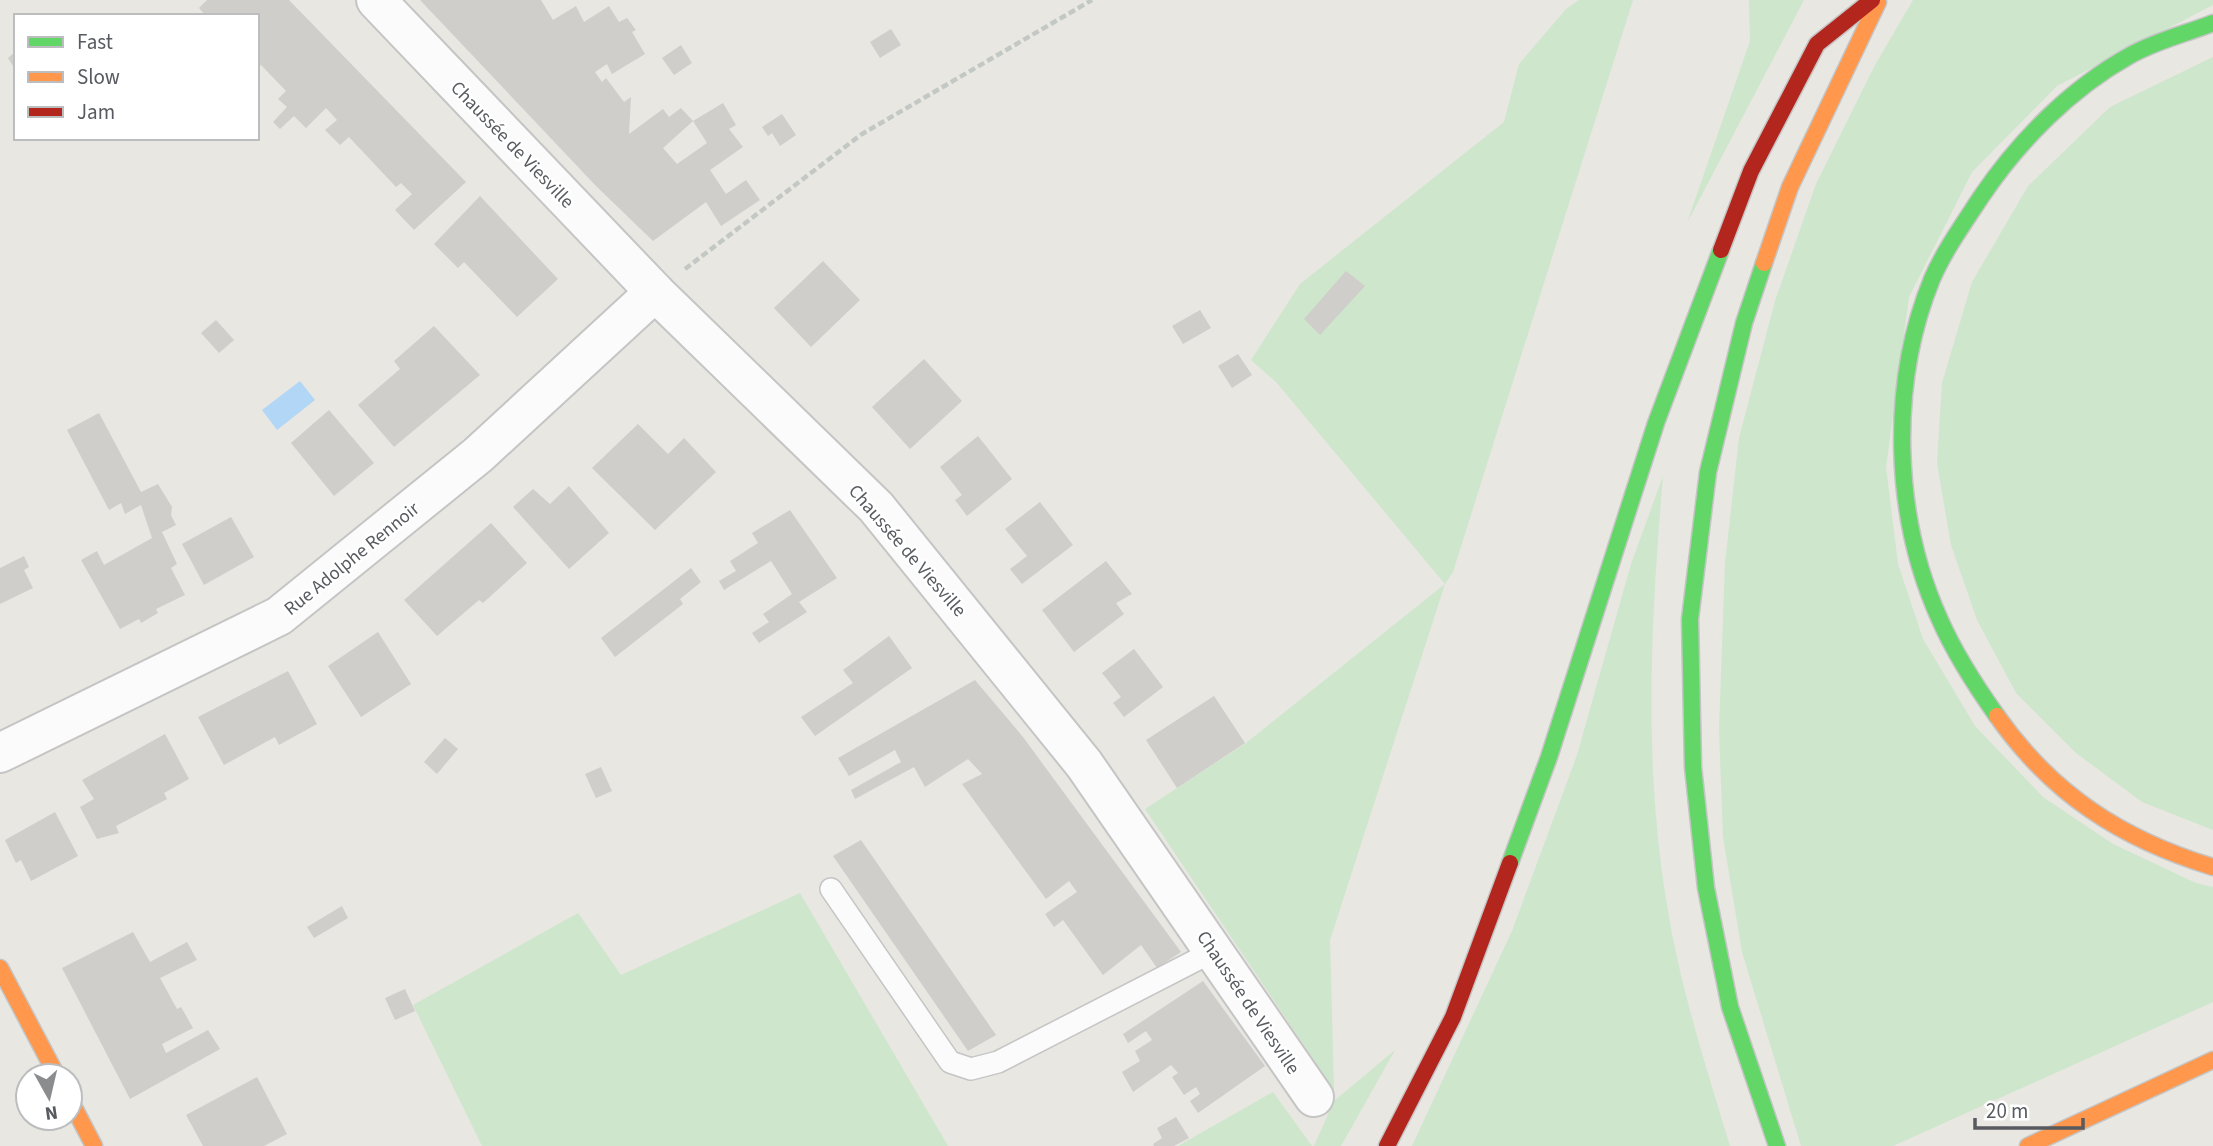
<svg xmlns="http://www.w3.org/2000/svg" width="2213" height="1146" viewBox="0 0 2213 1146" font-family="'Source Sans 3',sans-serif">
<rect width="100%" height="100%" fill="#e8e7e2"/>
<!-- green -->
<g fill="#cee6cc">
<polygon points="1579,0 1633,0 1453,572 1445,584 1330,940 1334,1090 1145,809 1246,743 1445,584 1276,382 1251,360 1300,284 1504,122 1519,64 1566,9"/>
<polygon points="1749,0 1804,0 1687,223 1750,41"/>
<polygon points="1913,0 2213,0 2213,5 2057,86 1972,172 1909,297 1886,467 1898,564 1923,639 1975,726 2043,797 2113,844 2196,883 2213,887 2213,1002 1893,1146 1801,1146 1742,952 1723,837 1719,729 1725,563 1739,438 1775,301 1816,184 1875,65"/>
<polygon points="2213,57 2213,830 2142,802 2076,753 2016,693 1977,620 1951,545 1937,463 1942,383 1972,282 2028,186 2110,107"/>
<path d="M1663,476C1651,619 1643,762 1667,905C1680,987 1706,1067 1730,1146H1412L1512,931L1577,755L1631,564Z"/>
<polygon points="800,893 948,1146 482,1146 413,1005 578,913 621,975"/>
<polygon points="1395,1050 1341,1146 1314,1146 1334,1101"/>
<polygon points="1273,1092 1312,1146 1178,1146"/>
</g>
<!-- water -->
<polygon fill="#b2d7f6" points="300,381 315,400 277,430 262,410"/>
<!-- building -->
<g fill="#cfcecb">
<polygon points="207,0 289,0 466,182 414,230 395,210 412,194 401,183 396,187 349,137 340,145 325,130 337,120 326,108 306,128 294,116 280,129 273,122 287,107 278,99 286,91 261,65 257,70 257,16 206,16 199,8"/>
<polygon points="420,0 541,0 553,20 576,6 584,22 609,6 619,22 627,18 636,30 632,32 645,54 612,74 607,64 595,72 602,82 606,78 624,102 631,97 629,134 663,109 669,117 681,108 693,121 663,148 677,164 707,143 693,121 723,103 736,125 729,129 743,147 710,170 726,194 746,180 760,200 721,226 706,202 653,241 596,186"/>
<polygon points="891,29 901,45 880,58 870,42"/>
<polygon points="681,45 692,63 674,75 662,58"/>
<polygon points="16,51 16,71 8,58"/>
<polygon points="782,114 796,135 780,146 772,133 768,136 762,127"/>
<polygon points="480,196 558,279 517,317 464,262 458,268 434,244"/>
<polygon points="823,261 860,300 811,347 774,308"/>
<polygon points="1346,271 1365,286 1320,335 1304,319"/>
<polygon points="1200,310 1211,328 1183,344 1172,326"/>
<polygon points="216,320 234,340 219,353 201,333"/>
<polygon points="434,326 480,375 394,447 358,405 400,369 394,361"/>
<polygon points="1238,354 1252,375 1232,388 1218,366"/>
<polygon points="924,359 962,401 910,449 872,407"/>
<polygon points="329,410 374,463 334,496 291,443"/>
<polygon points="99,413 141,492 158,484 172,507 171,515 176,525 162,532 177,564 171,568 185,595 156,609 158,613 141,623 139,619 120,629 81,560 97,551 104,565 152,538 141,505 125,514 121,503 109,510 67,430"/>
<polygon points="638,424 668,454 684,438 716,472 655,530 592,468"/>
<polygon points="978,436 1012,479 967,516 955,500 962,495 940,467"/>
<polygon points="569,486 609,533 569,569 513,507 533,489 550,504"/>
<polygon points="1040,502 1073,545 1022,584 1010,569 1027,556 1005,529"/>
<polygon points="790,510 837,578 799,602 807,612 759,643 752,633 769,622 763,614 792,594 771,561 724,590 719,581 736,571 730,561 758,543 752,533"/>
<polygon points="231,517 254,557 204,585 182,544"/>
<polygon points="491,523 527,563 483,603 479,600 437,636 404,600"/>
<polygon points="24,556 29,567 24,570 33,588 0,604 0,568"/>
<polygon points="1106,561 1132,594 1116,603 1124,614 1074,652 1042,610"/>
<polygon points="691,568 701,582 680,599 683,604 615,657 601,638"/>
<polygon points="378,632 411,684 361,717 328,666"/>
<polygon points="889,636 912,668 815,736 801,717 853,683 843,670"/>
<polygon points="1134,649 1163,687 1124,717 1113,703 1121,697 1102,673"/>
<polygon points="288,671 317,724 279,745 275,737 224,765 198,717"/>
<polygon points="975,680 1023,737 1181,952 1157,968 1141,945 1103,975 1063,920 1054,927 1045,914 1077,892 1069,881 1046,899 962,784 982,774 968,759 925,787 914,767 855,799 851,790 901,762 895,750 849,776 838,758"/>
<polygon points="1214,696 1245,743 1177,788 1146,740"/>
<polygon points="165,734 189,779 164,793 167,799 116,826 119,833 97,839 80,807 94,799 82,780"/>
<polygon points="445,738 458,749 437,774 424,762"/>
<polygon points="601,767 612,791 596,798 585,774"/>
<polygon points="55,812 78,856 31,881 21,860 16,863 5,840"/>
<polygon points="861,840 996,1035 968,1051 833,856"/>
<polygon points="342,906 348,918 314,938 307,927"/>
<polygon points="133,932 150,962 187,942 197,960 160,978 177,1009 181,1007 193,1028 162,1044 166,1053 208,1030 220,1049 130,1099 62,968"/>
<polygon points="1203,981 1265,1066 1198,1113 1190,1101 1200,1094 1196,1087 1184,1095 1172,1077 1178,1073 1171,1065 1133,1092 1122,1072 1140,1061 1135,1051 1152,1040 1146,1031 1128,1043 1123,1034"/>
<polygon points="405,989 415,1011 395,1020 385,998"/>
<polygon points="257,1077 287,1134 264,1146 203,1146 186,1115"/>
<polygon points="1176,1117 1189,1138 1174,1146 1154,1146 1153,1144 1162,1138 1157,1128"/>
</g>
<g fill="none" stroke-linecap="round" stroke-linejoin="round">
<!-- lane casing -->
<g stroke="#c4c5c4" stroke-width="24">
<polyline id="lane" points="831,889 950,1062 971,1069 998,1062 1214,951"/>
</g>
<!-- street casing -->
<g stroke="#c4c5c4" stroke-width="42">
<g id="street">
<polyline points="376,0 655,292 876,507 1084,764 1314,1097"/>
<polyline points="0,753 279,616 478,455 655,292"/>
</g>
</g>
<!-- fast casing -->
<g stroke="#c4c5c4" stroke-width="19">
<g id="fast">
<polyline points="1764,263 1744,323 1708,472 1690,619 1693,767 1706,888 1730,1007 1777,1146"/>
<path d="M1997,716C1975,685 1955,654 1940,620C1893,517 1889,384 1932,279C1944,251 1964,223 1981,197C2019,141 2070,89 2129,56C2155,41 2185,34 2213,23"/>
<polyline points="1510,863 1549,757 1656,423 1721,250"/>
</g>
</g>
<!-- slow casing -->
<g stroke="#c4c5c4" stroke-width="19">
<g id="slow">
<polyline points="1764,263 1790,187 1878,2"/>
<path d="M1997,716C2052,794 2121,839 2213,867"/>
<polyline points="0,968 57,1076"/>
<polyline points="70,1100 94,1146"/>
<polyline points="2028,1146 2213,1060"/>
</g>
</g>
<!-- jam casing -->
<g stroke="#c4c5c4" stroke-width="19">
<g id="jam">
<polyline points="1721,250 1751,171 1817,44 1872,0"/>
<polyline points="1387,1146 1453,1017 1510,863"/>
</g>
</g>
<!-- path -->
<polyline stroke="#c3c8c5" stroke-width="4.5" stroke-dasharray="7 3.5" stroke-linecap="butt" points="685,269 862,134 1092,0"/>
<!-- lane -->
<use href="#lane" stroke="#fcfbfb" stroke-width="21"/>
<!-- street -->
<use href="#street" stroke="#fcfbfb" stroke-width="38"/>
<!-- fast -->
<use href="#fast" stroke="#63d668" stroke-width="16"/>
<!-- slow -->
<use href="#slow" stroke="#ff974d" stroke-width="16"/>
<!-- jam -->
<use href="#jam" stroke="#b3261e" stroke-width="16"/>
</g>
<g text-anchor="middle" stroke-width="5" stroke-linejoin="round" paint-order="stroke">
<!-- street labels -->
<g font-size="19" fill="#575b60" stroke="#fff">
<text transform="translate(513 144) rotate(46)" y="7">Chaussée de Viesville</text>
<text transform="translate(908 550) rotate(49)" y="7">Chaussée de Viesville</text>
<text transform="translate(351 558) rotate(-39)" y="7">Rue Adolphe Rennoir</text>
<text transform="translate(1249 1002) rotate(56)" y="7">Chaussée de Viesville</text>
</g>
</g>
<!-- legend -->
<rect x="14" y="14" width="245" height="126" fill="#ffffff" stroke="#bcbdbf" stroke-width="2"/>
<rect x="28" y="37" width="35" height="10" fill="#63d668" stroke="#bcbdbf" stroke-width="2"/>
<text x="77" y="49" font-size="21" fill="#575b60">Fast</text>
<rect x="28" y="72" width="35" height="10" fill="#ff974d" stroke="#bcbdbf" stroke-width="2"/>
<text x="77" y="84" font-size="21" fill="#575b60">Slow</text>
<rect x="28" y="107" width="35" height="10" fill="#b3261e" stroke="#bcbdbf" stroke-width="2"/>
<text x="77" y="119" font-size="21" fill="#575b60">Jam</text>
<!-- north arrow -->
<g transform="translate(49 1097) rotate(172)"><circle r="33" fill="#ffffff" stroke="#bcbdbf" stroke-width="2"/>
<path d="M0-5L12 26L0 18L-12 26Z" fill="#8a8c8e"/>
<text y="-10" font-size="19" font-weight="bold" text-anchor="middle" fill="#575b60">N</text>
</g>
<!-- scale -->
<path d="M1975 1118v10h108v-10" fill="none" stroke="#575b60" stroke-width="3.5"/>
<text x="1986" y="1118" font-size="21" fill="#575b60" stroke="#ffffff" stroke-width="5" paint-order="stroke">20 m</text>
</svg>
